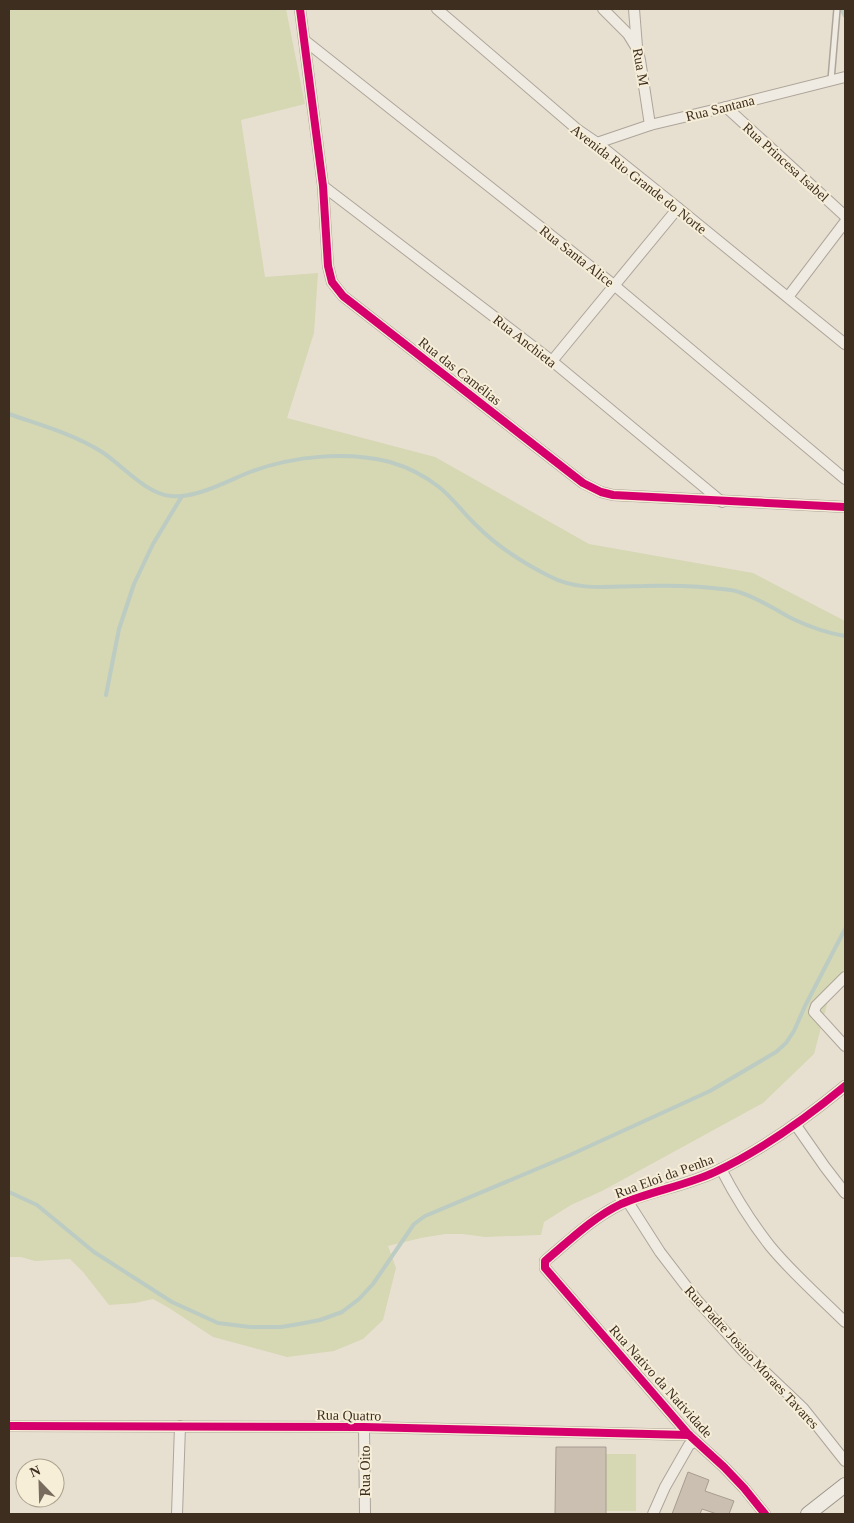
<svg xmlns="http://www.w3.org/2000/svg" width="854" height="1523" viewBox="0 0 854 1523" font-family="Georgia,serif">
<rect width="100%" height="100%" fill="#e7e0d1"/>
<!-- green -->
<g fill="#d6d7b3">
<polygon points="9,9 286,9 305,104 241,120 265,277 318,273 314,333 287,418 435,457 589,544 753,573 845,621 845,968 830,993 814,1054 763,1103 602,1191 571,1205 544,1222 541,1235 485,1237 462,1234 445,1234 421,1238 388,1246 396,1268 383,1320 363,1339 334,1351 287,1357 213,1337 169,1308 153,1299 135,1303 109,1305 83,1272 70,1259 35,1261 21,1257 9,1257"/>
<rect x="606" y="1454" width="30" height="57"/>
</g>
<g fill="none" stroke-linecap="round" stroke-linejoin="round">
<!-- stream -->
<g stroke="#bcccc2" stroke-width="4">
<polyline points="841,9 845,16"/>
<path d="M9,414C40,425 74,434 102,452C122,465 146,494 171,496C195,499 227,481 250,472C293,456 345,451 390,462C407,467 425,476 439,487C453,498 464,514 477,526C498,547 523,563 549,576C579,592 611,586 643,586C672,585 702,586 731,590C749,593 776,610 793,619C810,627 827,633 845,636"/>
<polyline points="106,695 119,629 134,584 153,544 182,496"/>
<polyline points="9,1192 37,1205 94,1252 172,1302 218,1323 250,1327 281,1327 299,1324 320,1320 342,1312 359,1299 373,1284 414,1224 425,1216 570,1155 710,1091 776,1052 786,1043 794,1031 805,1006 845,929"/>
</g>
</g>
<!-- building -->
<g fill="#cbbfb2" stroke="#a89c90">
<polygon points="556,1447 606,1447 606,1514 555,1514"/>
<polygon points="688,1472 709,1480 705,1491 734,1501 729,1514 717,1514 702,1509 700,1514 672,1514"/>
</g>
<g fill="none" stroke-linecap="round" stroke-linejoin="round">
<!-- lane casing -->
<g stroke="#ada599" stroke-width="8">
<polyline id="lane" points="831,80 837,9"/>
</g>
<!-- street casing -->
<g stroke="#ada599" stroke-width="12">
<g id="street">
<polyline points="300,9 323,186 328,266 332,282 343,296 583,483 601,492 613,495 845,507"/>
<polyline points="437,9 578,130 597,143 678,208 845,344"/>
<polyline points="603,9 628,34 636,47"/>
<polyline points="634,9 637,47 640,60 650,125"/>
<polyline points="304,40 615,286 845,479"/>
<polyline points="726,107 845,216"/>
<polyline points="597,143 650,125 726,107 845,77"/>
<polyline points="323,186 552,361 722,502"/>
<polyline points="788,297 845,222"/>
<polyline points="552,361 678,208"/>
<polyline points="845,977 816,1006 814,1012 845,1046"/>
<polyline points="795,1124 825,1167 845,1193"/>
<path d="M721,1169C735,1196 751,1222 770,1246C793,1274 820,1297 845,1322"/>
<polyline points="628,1202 660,1252 696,1299 743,1351 803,1408 845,1461"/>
<polyline points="9,1426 364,1427 689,1435"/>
<polyline points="364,1427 365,1514"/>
<polyline points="177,1514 180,1426"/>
<polyline points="653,1514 665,1487 689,1445 696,1441"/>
<path d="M765,1514L744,1488L724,1467L689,1435L545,1268V1261C569,1241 592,1218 621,1204C651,1191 685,1186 715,1172C762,1150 805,1119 845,1086"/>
</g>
</g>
<!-- secondary casing -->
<g stroke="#9c958a" stroke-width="16">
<polyline id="secondary" points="808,1514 845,1485"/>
</g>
<!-- lane -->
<use href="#lane" stroke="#efebe3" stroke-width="5"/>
<!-- street -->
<use href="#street" stroke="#efebe3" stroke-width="10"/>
<!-- secondary -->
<use href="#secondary" stroke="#efebe3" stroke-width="14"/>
<!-- cycleway casing -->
<g stroke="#f7eed8" stroke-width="11">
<g id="cycleway">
<polyline points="300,9 323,186 328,266 332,282 343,296 583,483 601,492 613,495 845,507"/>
<polyline points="9,1426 364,1427 689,1435"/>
<path d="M765,1514L744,1488L724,1467L689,1435L545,1268V1261C569,1241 592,1218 621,1204C651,1191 685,1186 715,1172C762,1150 805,1119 845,1086"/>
</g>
</g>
<!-- cycleway -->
<use href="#cycleway" stroke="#d6006c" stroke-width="8"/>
</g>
<g text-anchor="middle" stroke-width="4" stroke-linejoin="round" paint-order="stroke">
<!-- street labels -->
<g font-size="14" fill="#3d2e20" stroke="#f7eed8">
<text transform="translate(641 67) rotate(80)" y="5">Rua M</text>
<text transform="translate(720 108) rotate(-14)" y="5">Rua Santana</text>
<text transform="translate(786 162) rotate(42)" y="5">Rua Princesa Isabel</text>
<text transform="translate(639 179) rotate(38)" y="5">Avenida Rio Grande do Norte</text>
<text transform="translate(577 256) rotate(38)" y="5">Rua Santa Alice</text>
<text transform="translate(525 341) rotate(38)" y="5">Rua Anchieta</text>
<text transform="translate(460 371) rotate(38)" y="5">Rua das Camélias</text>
<text transform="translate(664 1176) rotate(-20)" y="5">Rua Eloi da Penha</text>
<text transform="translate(752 1357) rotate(47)" y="5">Rua Padre Josino Moraes Tavares</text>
<text transform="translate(661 1381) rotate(48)" y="5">Rua Nativo da Natividade</text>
<text transform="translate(349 1415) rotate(1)" y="5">Rua Quatro</text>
<text transform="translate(365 1471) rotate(-90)" y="5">Rua Oito</text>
</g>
</g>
<!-- border -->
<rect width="854" height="1523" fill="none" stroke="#3d2e20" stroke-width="20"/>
<!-- north arrow -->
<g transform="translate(40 1483) rotate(337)"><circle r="24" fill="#f7eed8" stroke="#ada18e"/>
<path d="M0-4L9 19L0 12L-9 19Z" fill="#786c5e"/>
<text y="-8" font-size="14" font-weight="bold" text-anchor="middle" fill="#3d2e20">N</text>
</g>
</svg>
